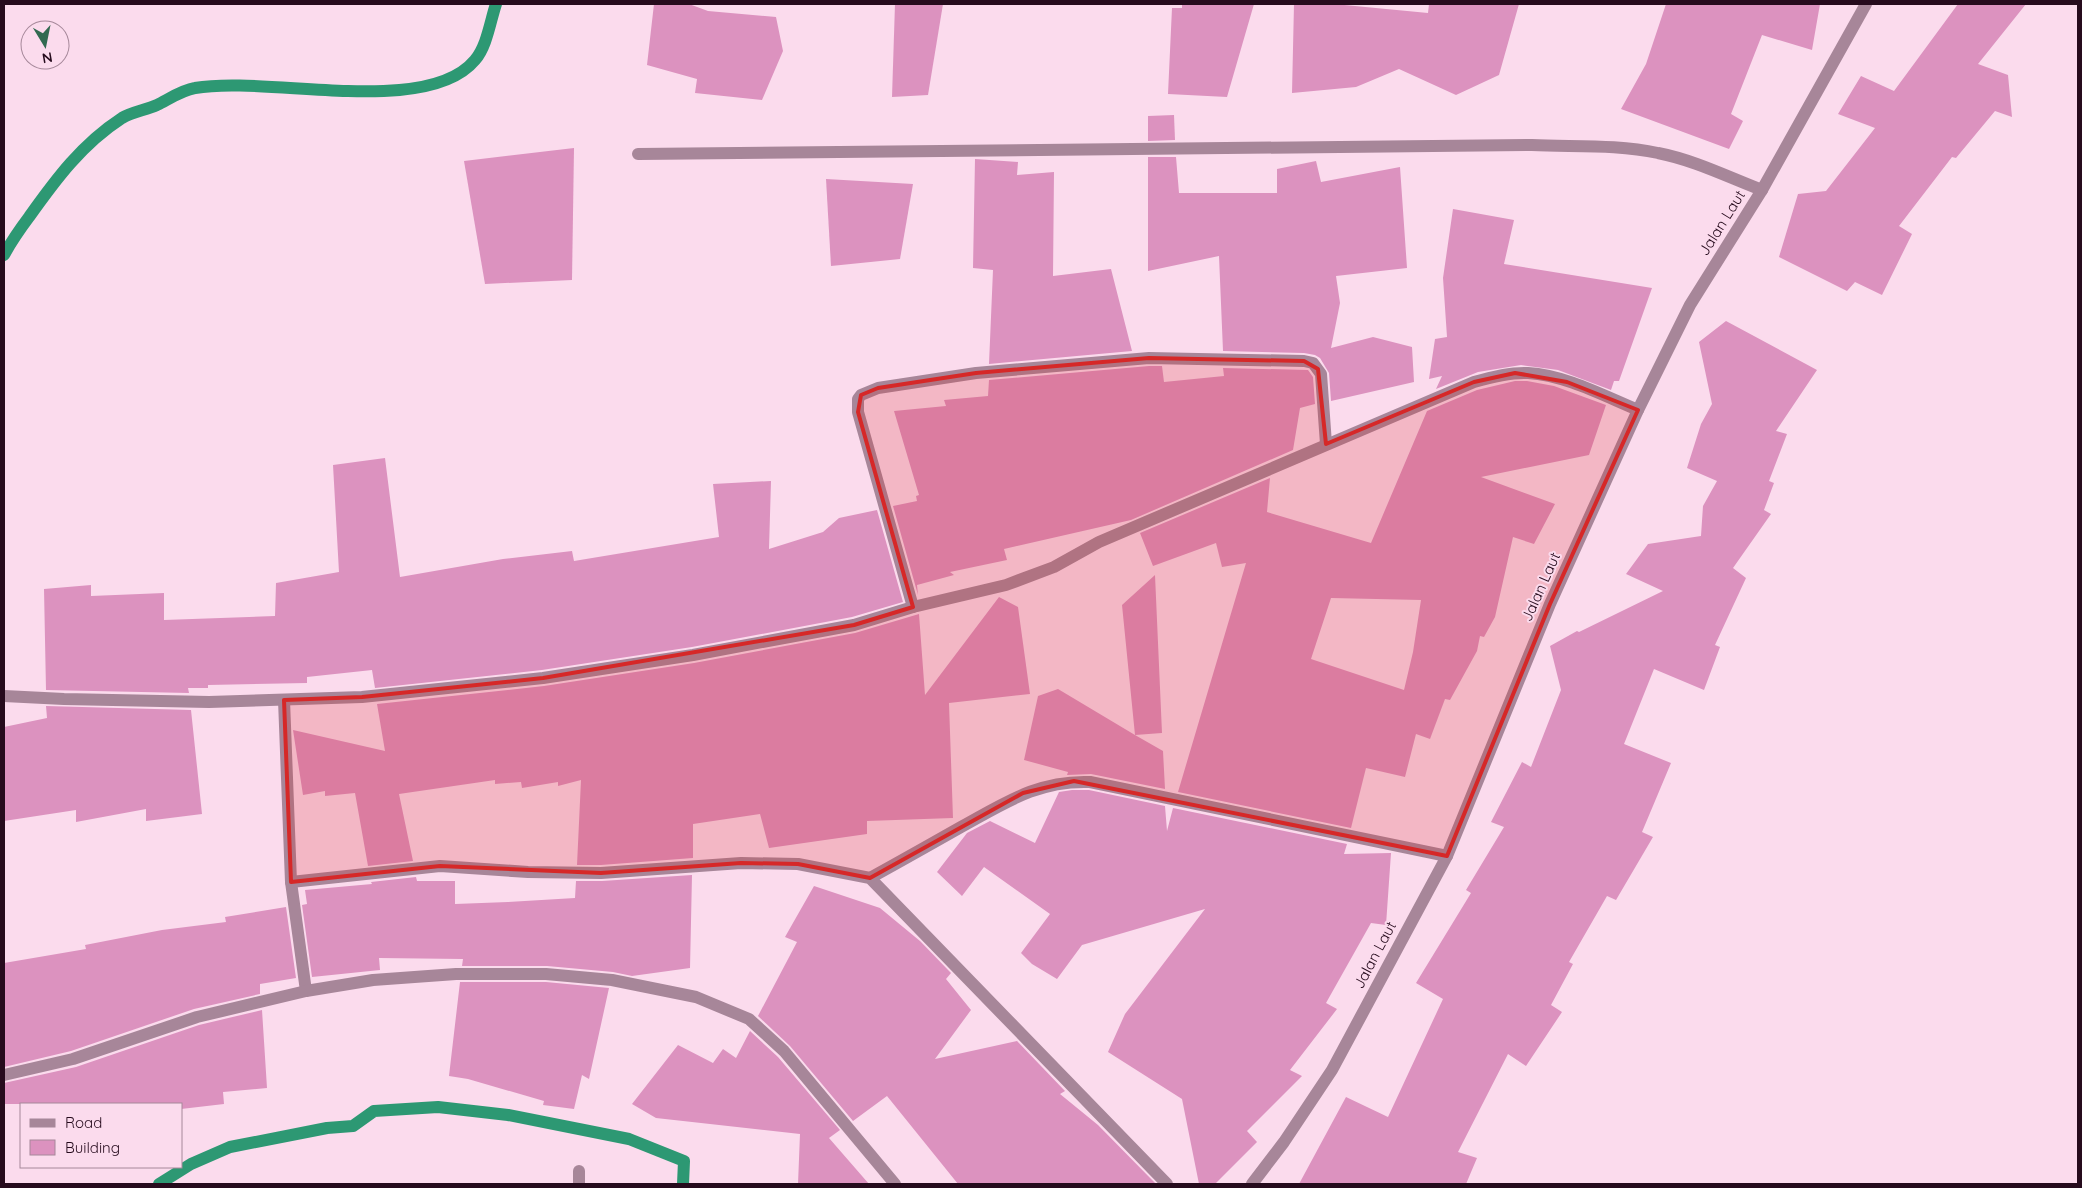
<svg xmlns="http://www.w3.org/2000/svg" width="2082" height="1188" viewBox="0 0 2082 1188" font-family="Quicksand,sans-serif">
<rect width="100%" height="100%" fill="#fbdbed"/>
<g fill="none" stroke-linecap="round" stroke-linejoin="round">
<!-- stream -->
<g stroke="#2d9873" stroke-width="12">
<path d="M4,255C11,242 20,229 29,217C56,179 82,144 122,118C132,112 146,110 157,105C169,99 182,90 195,88C267,75 427,118 475,60C487,46 490,22 496,4"/>
<polyline points="159,1184 191,1164 230,1147 327,1128 353,1126 374,1111 438,1107 508,1115 629,1139 684,1161 683,1184"/>
</g>
</g>
<!-- building -->
<g fill="#dc92bf" fill-rule="evenodd">
<polygon points="654,4 689,4 708,11 776,17 783,51 762,100 695,93 697,79 647,65"/>
<polygon points="895,4 943,4 928,95 892,97"/>
<polygon points="1182,4 1254,4 1227,97 1168,94 1172,8 1182,8"/>
<polygon points="1294,4 1334,4 1428,13 1429,4 1519,4 1499,75 1456,95 1399,69 1356,87 1292,93"/>
<polygon points="1666,4 1820,4 1812,50 1762,35 1731,114 1743,121 1729,149 1621,109 1646,64"/>
<polygon points="1958,4 2026,4 1978,64 2008,75 2012,117 1995,111 1956,158 1952,157 1899,226 1912,234 1882,295 1855,282 1847,291 1779,257 1798,194 1826,191 1875,128 1838,114 1861,76 1894,91"/>
<polygon points="1174,115 1175,140 1148,141 1148,116"/>
<polygon points="574,148 572,280 485,284 464,161"/>
<polygon points="1148,157 1176,157 1179,193 1277,193 1277,169 1316,161 1321,182 1400,167 1407,268 1336,276 1340,303 1331,348 1373,337 1412,347 1414,382 1331,401 1329,373 1320,358 1315,355 1304,353 1223,351 1219,256 1148,271"/>
<polygon points="975,159 1018,162 1017,175 1054,172 1053,276 1111,269 1132,351 989,364 993,270 973,268"/>
<polygon points="826,179 913,184 900,259 831,266"/>
<polygon points="1453,209 1514,220 1504,264 1652,288 1619,381 1614,381 1611,390 1558,370 1521,365 1478,372 1436,389 1442,376 1429,379 1435,339 1447,337 1443,278"/>
<polygon points="1726,321 1817,370 1776,431 1787,434 1769,481 1774,483 1764,510 1771,514 1733,568 1746,578 1715,645 1720,647 1704,690 1654,669 1624,744 1671,763 1642,832 1653,837 1616,900 1607,896 1569,962 1573,964 1551,1005 1562,1012 1526,1066 1508,1054 1458,1152 1477,1158 1466,1184 1299,1184 1346,1097 1388,1117 1443,999 1416,983 1471,893 1466,890 1504,827 1491,822 1522,762 1531,767 1561,690 1550,646 1577,631 1579,632 1663,591 1626,574 1648,544 1701,536 1703,506 1717,481 1687,468 1701,424 1712,404 1699,342"/>
<polygon points="1149,366 1162,366 1164,382 1224,376 1223,368 1308,370 1313,377 1315,404 1300,408 1293,450 1131,520 1004,549 1007,560 950,572 954,575 917,585 918,595 893,506 917,501 916,496 919,495 894,411 946,406 944,400 988,396 989,380"/>
<path d="M1515,381H1527L1554,386L1606,405L1589,455L1481,477L1555,504L1534,544L1513,537L1495,617L1484,637L1480,636L1477,651L1450,700L1445,699L1430,739L1416,734L1405,777L1366,768L1351,828L1178,792L1246,563L1222,567L1216,543L1153,566L1140,533L1270,478L1267,512L1371,543L1427,411L1477,390ZM1331,598L1421,600L1413,652L1404,690L1311,659Z"/>
<polygon points="385,458 400,577 503,559 572,551 574,561 719,537 713,484 771,481 769,549 823,532 839,518 877,510 903,602 852,617 692,647 542,670 375,688 372,670 307,677 307,683 208,685 208,688 188,688 189,693 46,690 44,589 91,585 91,596 164,593 164,620 275,616 276,583 339,572 333,465"/>
<polygon points="1155,575 1162,733 1135,735 1163,751 1165,789 1091,774 1067,775 1068,772 1024,760 1038,696 1058,689 1135,735 1122,605"/>
<polygon points="999,597 1018,607 1030,694 949,703 953,818 867,821 867,834 769,848 760,814 693,824 693,858 601,865 577,865 581,780 558,786 558,782 522,788 521,782 495,784 495,780 399,794 413,861 368,866 355,793 325,796 325,791 303,795 293,730 385,751 377,704 544,686 694,663 855,633 919,614 925,695"/>
<polygon points="46,706 191,710 202,814 146,821 146,809 76,822 76,810 4,821 4,727 47,718"/>
<polygon points="1072,790 1089,790 1165,806 1167,831 1173,808 1347,844 1344,854 1391,853 1386,925 1371,923 1326,1003 1337,1009 1290,1070 1302,1076 1247,1131 1257,1142 1215,1184 1199,1184 1182,1099 1108,1052 1125,1014 1205,909 1082,945 1057,979 1032,964 1021,953 1050,914 984,867 962,896 937,872 967,833 990,821 1035,843 1059,792"/>
<polygon points="692,875 690,968 632,976 613,972 547,966 462,966 463,959 379,958 380,970 312,977 302,905 307,904 305,890 372,884 371,882 416,877 417,881 455,881 455,904 508,902 575,898 576,881 602,881"/>
<polygon points="814,886 880,908 920,941 951,973 946,979 971,1010 935,1059 1017,1041 1065,1091 1060,1094 1098,1125 1156,1184 958,1184 887,1096 853,1121 790,1046 758,1016 797,942 785,937"/>
<polygon points="286,907 296,978 260,984 260,994 194,1009 71,1051 4,1067 4,963 86,949 85,945 162,930 226,922 225,917"/>
<polygon points="460,982 546,982 609,988 589,1079 582,1075 574,1109 543,1105 544,1101 468,1079 449,1076"/>
<polygon points="262,1010 267,1088 223,1092 224,1104 181,1109 181,1104 4,1104 4,1083 76,1067 199,1025"/>
<polygon points="750,1031 778,1057 840,1130 829,1138 869,1184 798,1184 800,1134 656,1118 632,1104 678,1045 713,1063 723,1049 736,1058"/>
</g>
<g fill="none" stroke-linecap="round" stroke-linejoin="round">
<!-- minor -->
<g stroke="#a78699" stroke-width="12">
<path d="M638,154L1532,145C1573,147 1617,144 1658,153C1694,160 1728,177 1762,190"/>
<polyline points="913,607 858,412 858,399 861,395 878,388 976,373 1149,358 1304,361 1313,363 1321,374 1326,444"/>
<path d="M4,696L64,699L209,702L362,697L543,678L693,655L854,625L913,607L1006,585L1054,567L1099,542L1474,382C1491,377 1510,372 1528,373C1565,375 1604,396 1638,410"/>
<polyline points="284,700 291,882 306,991"/>
<path d="M870,878C901,861 931,844 961,827C1005,803 1038,780 1090,782L1447,856"/>
<polyline points="291,882 440,866 528,872 601,873 741,863 798,864 870,878 1167,1184"/>
<polyline points="4,1075 73,1059 197,1017 306,991 373,980 456,974 546,974 612,980 696,997 749,1019 784,1051 895,1184"/>
<polyline points="579,1171 579,1184"/>
</g>
<!-- tertiary -->
<polyline stroke="#a78699" stroke-width="12" points="1252,1184 1284,1142 1332,1070 1447,856 1550,604 1638,410 1690,305 1762,190 1866,4"/>
</g>
<!-- marked area -->
<path fill="#d62828" fill-opacity="0.2" stroke="#d62828" stroke-width="4" stroke-linejoin="round" d="M1149,358L1304,361L1318,369L1326,444L1474,382L1515,373L1567,382L1638,410L1550,604L1447,856L1074,781L1023,793L870,878L798,864L741,863L601,873L440,866L291,882L284,700L362,697L543,678L854,625L913,607L858,412L861,395L878,388L976,373Z"/>
<g text-anchor="middle" stroke-width="4" stroke-linejoin="round" paint-order="stroke">
<!-- street labels -->
<g font-size="15" fill="#260b1d" stroke="#fbdbed">
<text transform="translate(1722 223) rotate(-58)" y="5">Jalan Laut</text>
<text transform="translate(1541 587) rotate(-66)" y="5">Jalan Laut</text>
<text transform="translate(1375 955) rotate(-62)" y="5">Jalan Laut</text>
</g>
</g>
<!-- border -->
<rect width="2082" height="1188" fill="none" stroke="#260b1d" stroke-width="10"/>
<!-- legend -->
<rect x="20" y="1103" width="162" height="65" fill="#fbdbed" stroke="#a6889a"/>
<rect x="30" y="1119" width="25" height="8" fill="#a78699" stroke="#a6889a"/>
<text x="65" y="1128" font-size="15" fill="#260b1d">Road</text>
<rect x="30" y="1140" width="25" height="15" fill="#dc92bf" stroke="#a6889a"/>
<text x="65" y="1153" font-size="15" fill="#260b1d">Building</text>
<!-- north arrow -->
<g transform="translate(45 45) rotate(170)"><circle r="24" fill="#fbdbed" stroke="#a6889a"/>
<path d="M0-4L9 19L0 12L-9 19Z" fill="#326a51"/>
<text y="-8" font-size="14" font-weight="bold" text-anchor="middle" fill="#260b1d">N</text>
</g>
</svg>
